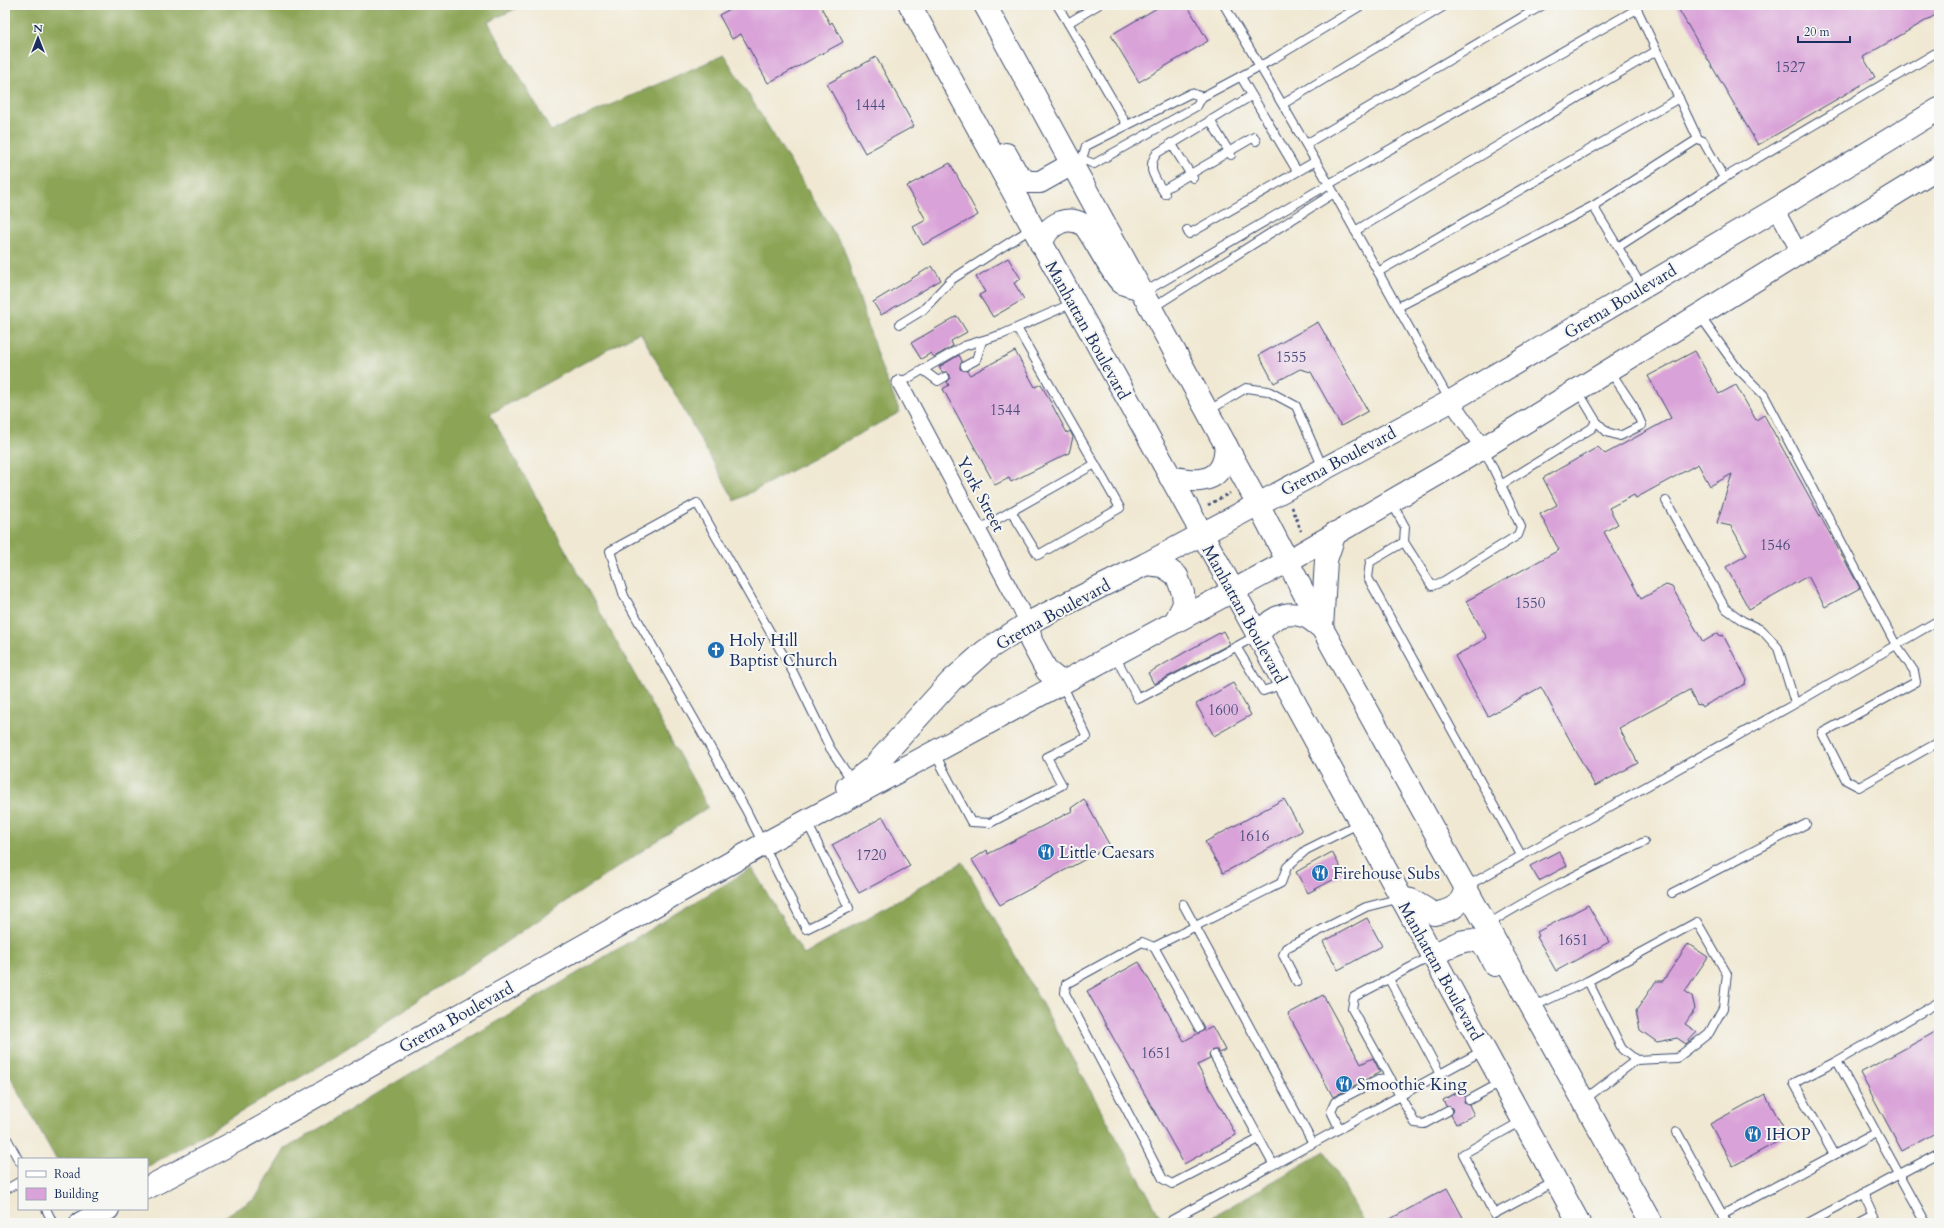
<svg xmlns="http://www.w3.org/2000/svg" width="1944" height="1228" viewBox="0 0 1944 1228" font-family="Cardo,serif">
<rect width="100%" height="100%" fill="#f6f6f2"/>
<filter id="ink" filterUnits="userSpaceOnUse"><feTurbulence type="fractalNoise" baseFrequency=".025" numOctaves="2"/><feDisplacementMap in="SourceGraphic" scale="8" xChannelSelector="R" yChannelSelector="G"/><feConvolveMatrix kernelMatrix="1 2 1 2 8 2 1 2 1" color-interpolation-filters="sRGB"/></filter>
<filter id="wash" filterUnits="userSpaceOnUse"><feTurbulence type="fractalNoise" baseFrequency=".012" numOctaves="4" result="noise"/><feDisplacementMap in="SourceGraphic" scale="16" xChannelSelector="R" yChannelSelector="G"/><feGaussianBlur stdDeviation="0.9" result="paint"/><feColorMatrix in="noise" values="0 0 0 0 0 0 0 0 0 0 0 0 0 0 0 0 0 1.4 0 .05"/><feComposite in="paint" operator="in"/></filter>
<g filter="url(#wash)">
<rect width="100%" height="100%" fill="#f0e8d2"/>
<!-- forest -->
<g fill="#8ba455" stroke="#536a5a">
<polygon points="5,5 523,5 488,22 551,131 724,55 844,249 880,364 900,412 735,501 640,332 490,414 708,807 323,1064 147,1167 147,1159 56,1159 5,1067"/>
<polygon points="963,862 1164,1223 212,1223 255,1199 285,1149 752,868 804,955"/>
<polygon points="1325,1151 1364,1223 1202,1223"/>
</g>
<g id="blocks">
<!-- building -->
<g fill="#d9a2d8">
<polygon points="738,5 820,5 830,24 832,22 843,42 768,83 741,34 732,39 719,15"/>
<polygon points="1162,5 1187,5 1208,41 1139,82 1111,35"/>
<polygon points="1676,5 1939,5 1939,13 1863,57 1875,77 1758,145"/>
<polygon points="876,57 914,126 865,153 827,84"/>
<polygon points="950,163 978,215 923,245 913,227 926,220 907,186"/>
<polygon points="1008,258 1021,279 1014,283 1024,299 993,317 979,295 985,292 976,277"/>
<polygon points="932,266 941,280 881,315 873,302"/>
<polygon points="957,316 967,332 951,341 953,346 934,357 931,353 921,359 911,343"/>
<polygon points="1318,322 1368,411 1341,426 1311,372 1300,369 1274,383 1259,355"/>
<polygon points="1015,351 1035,387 1041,384 1067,433 1070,431 1073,437 1069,453 1011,482 1009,478 995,485 943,389 949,385 947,382 950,379 950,375 947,372 942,372 939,367 959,355 962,361 960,365 960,369 967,371 970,375"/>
<polygon points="1695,351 1719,394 1736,385 1756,420 1764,415 1860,588 1825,607 1808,576 1749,609 1726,567 1747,555 1731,526 1717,523 1732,474 1710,486 1698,464 1636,498 1634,495 1609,508 1618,524 1604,532 1641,599 1666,585 1672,587 1703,642 1718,633 1720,636 1723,635 1746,678 1745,684 1702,707 1700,704 1697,705 1689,690 1619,728 1638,763 1595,786 1541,687 1488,716 1455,656 1487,638 1466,601 1559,550 1540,514 1557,505 1543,478 1598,447 1605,454 1671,418 1648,376"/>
<polygon points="1223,631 1230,644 1154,684 1148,673"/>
<polygon points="1233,683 1251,715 1214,736 1196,704"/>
<polygon points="1084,799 1110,846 1000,905 972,860 987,850 988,854 1072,811 1071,808"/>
<polygon points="1284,799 1302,831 1223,873 1205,842"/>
<polygon points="883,817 910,866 859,893 832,845"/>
<polygon points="1559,851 1567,866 1539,881 1530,866"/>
<polygon points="1332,852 1344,874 1308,893 1296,872"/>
<polygon points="1588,905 1609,942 1556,971 1537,937 1539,936 1537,932"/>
<polygon points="1367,918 1382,946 1338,970 1323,942"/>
<polygon points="1688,944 1708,957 1685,991 1692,996 1695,1009 1685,1024 1697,1032 1686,1044 1677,1038 1657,1042 1640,1030 1636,1011 1656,981 1663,981"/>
<polygon points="1139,962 1184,1041 1212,1026 1225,1050 1219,1053 1217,1050 1212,1050 1209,1054 1210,1059 1197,1065 1236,1135 1184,1164 1087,991"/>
<polygon points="1323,995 1361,1064 1373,1058 1380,1072 1333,1097 1288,1014"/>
<polygon points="1939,1030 1939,1131 1902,1151 1860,1073"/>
<polygon points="1461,1090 1465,1097 1464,1103 1469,1105 1474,1115 1456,1124 1451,1115 1453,1112 1453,1108 1446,1106 1443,1100"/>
<polygon points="1765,1094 1788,1136 1733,1166 1710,1124"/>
<polygon points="1447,1188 1466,1223 1383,1223"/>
</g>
</g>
</g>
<g filter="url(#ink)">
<use href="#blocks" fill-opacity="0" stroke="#3b4b6f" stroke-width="1"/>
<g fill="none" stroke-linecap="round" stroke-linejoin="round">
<!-- lane casing -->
<g stroke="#3b4b6f" stroke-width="10">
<g id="lane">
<polyline points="1057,5 1068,23"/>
<polyline points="1098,5 1068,23 1127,125"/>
<polyline points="1224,5 1329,184 1450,401"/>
<polyline points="1635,5 1698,139"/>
<polyline points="1241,77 1297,171"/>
<polyline points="1283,104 1446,5"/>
<polyline points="1210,120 1231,155"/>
<polyline points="1171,143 1193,178"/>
<polyline points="1306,144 1543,5"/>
<polyline points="1082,159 1094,164 1099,161 1197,106 1202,97 1273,59 1362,5"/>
<polyline points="1078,161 1082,159 1086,146 1191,93 1202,97"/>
<polyline points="1724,178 1939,51"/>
<polyline points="1163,190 1254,137 1256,141"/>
<path d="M1165,194C1156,179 1145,169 1157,153L1251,96"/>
<polyline points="1187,230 1189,234 1316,161"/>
<polyline points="1355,231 1656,51"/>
<polyline points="1618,247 1724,178 1703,141 1698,139 1593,206 1642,287"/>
<polyline points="1378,272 1679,98"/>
<polyline points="1143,293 1329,184 1637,9"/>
<polyline points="1398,307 1593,206"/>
<polyline points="1152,308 1334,193"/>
<polyline points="1700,316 1738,369 1764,395 1896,645 1914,671 1916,682 1822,733 1846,780 1859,787 1939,742"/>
<polyline points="900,324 923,310 951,280 1032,228"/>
<polyline points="1017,328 1095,464"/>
<polyline points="965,366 976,360 982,341"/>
<polyline points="923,370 938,381 945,377"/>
<polyline points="900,383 964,346 1003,334 1073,303"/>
<polyline points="1578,391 1596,421 1607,432 1620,436 1642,425 1634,407 1610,371"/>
<polyline points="1208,411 1246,388 1268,391 1296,406 1323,468"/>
<polyline points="1501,485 1592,428 1596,421"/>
<polyline points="1666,501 1725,608 1743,621 1762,630 1778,648 1795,703"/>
<polyline points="1392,503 1405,527 1404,542 1370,562 1368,578 1521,855"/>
<polyline points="978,530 1095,464 1120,508 1038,555 1011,511"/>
<polyline points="1404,542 1432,586 1444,581 1518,535 1521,527 1484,449"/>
<polyline points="1237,648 1263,691 1284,684"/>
<polyline points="1115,656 1138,699 1256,636"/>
<polyline points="934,752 971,822 990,823 1062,785 1047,757 1087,737 1062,684"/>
<polyline points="807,822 849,908 806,929 746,810 624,596 610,551 697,503 794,674 830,748 852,781"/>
<polyline points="1467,886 1791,706 1939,620"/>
<polyline points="1672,893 1806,824"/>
<polyline points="1183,904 1312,1142"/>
<path d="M1487,925C1537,893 1590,868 1644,842"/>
<polyline points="1154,947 1281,883 1287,867 1306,850 1360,823"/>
<polyline points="1432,956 1354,997 1352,1009 1415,1123 1424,1124 1448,1111"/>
<polyline points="1389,979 1440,1074"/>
<polyline points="1588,981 1622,1049 1636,1060"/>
<polyline points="1297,982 1283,955 1286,948 1366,907 1401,898"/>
<polyline points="1532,1007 1588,981 1697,922 1727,974 1723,1008 1709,1033 1677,1058 1636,1060 1584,1100"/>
<polyline points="1199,1028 1154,947 1142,942 1066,984 1065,993 1163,1179 1172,1184 1259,1139"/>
<polyline points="1214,1055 1273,1164"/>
<polyline points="1837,1061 1939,1002"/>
<polyline points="1469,1100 1502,1082"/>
<polyline points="1522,1121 1463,1154 1494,1214 1556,1181"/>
<polyline points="1339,1128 1331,1111 1335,1102 1378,1080 1391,1079"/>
<polyline points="1677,1132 1727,1223"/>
<polyline points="5,1135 19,1161"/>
<polyline points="1834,1155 1876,1133"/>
<polyline points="5,1190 19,1182"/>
<polyline points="1863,1193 1877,1223"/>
<polyline points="46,1209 53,1223"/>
<polyline points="1722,1215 1834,1155 1794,1083 1837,1061 1926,1223"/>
<polyline points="1172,1220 1484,1050"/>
<polyline points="1808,1223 1939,1153"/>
<polyline points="1861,1223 1874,1216"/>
</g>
</g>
<!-- street casing -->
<g stroke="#3b4b6f" stroke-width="17">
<g id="street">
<polyline points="1776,209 1799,252"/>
<polyline points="900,383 1028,623"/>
<polyline points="1451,401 1483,448"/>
</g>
</g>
<!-- secondary casing -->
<g stroke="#3b4b6f" stroke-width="24">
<g id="secondary">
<polyline points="910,5 1243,608 1579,1223"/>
<polyline points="985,5 1258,504 1322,628 1651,1223"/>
<polyline points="1006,154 1016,172 1027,182 1040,182 1072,164"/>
<path d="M1041,244C1046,233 1049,227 1061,222C1067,220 1075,220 1082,224C1090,229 1109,270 1121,282C1125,286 1133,286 1139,288"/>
<path d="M1170,477C1186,480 1211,486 1221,467C1225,461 1225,452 1226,445"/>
<polyline points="1146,564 1163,566 1177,576 1183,593 1184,604 1176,620"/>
<polyline points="1028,623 1031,641 1047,671 1061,682"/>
<path d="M1258,636C1268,620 1283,610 1303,616C1309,617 1316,624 1322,628L1326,560L1335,533"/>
<polyline points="847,787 873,767 951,681 985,651 1028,623 1146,564 1451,401 1776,209 1939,109"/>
<path d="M1401,898L1411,900L1434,914C1453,910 1462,906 1466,886"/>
<path d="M1433,956C1447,948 1473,930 1486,948C1489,953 1492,960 1495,965"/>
<polyline points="147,1188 240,1139 764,844 1288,561 1483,448 1939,167"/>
<polyline points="81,1223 108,1209"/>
</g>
</g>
<!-- path -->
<g stroke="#3b4b6f" stroke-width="2.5" stroke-dasharray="3 3" stroke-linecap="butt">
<polyline points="1208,505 1230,493"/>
<polyline points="1292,507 1301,531"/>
</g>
<!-- lane -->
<use href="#lane" stroke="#fff" stroke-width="8"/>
<!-- street -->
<use href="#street" stroke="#fff" stroke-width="15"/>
<!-- secondary -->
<use href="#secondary" stroke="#fff" stroke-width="22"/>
</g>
</g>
<!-- icons -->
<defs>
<g id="church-disc" transform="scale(0.9)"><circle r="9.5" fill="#1f6fb2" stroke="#f6f6f2"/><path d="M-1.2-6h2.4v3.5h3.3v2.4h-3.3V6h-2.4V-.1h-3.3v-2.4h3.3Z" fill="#fff"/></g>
<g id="restaurant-disc" transform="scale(0.9)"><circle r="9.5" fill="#1f6fb2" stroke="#f6f6f2"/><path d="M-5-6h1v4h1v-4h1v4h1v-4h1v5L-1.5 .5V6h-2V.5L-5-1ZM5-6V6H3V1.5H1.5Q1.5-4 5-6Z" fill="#fff"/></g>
</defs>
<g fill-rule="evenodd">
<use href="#church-disc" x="716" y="650"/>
<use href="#restaurant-disc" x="1046" y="852"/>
<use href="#restaurant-disc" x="1320" y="873"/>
<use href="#restaurant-disc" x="1344" y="1084"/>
<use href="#restaurant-disc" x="1753" y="1134"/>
</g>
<g text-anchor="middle" stroke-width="4" stroke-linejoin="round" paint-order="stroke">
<!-- number labels -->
<g font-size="15" fill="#4a4c7c">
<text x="1790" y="72">1527</text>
<text x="870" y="110">1444</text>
<text x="1291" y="362">1555</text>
<text x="1005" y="415">1544</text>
<text x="1775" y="550">1546</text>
<text x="1530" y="608">1550</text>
<text x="1223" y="715">1600</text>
<text x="1254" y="841">1616</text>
<text x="871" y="860">1720</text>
<text x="1573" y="945">1651</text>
<text x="1156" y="1058">1651</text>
</g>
<!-- street labels -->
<g font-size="17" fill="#1b2f5e" stroke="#f6f6f2">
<text transform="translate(1620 301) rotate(-31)" y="6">Gretna Boulevard</text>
<text transform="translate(1088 330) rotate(61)" y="6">Manhattan Boulevard</text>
<text transform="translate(1338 461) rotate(-28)" y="6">Gretna Boulevard</text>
<text transform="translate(981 494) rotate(62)" y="6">York Street</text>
<text transform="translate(1053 614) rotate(-29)" y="6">Gretna Boulevard</text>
<text transform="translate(1245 614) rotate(61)" y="6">Manhattan Boulevard</text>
<text transform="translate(1441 971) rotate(61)" y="6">Manhattan Boulevard</text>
<text transform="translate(456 1017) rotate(-29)" y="6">Gretna Boulevard</text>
</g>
<!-- poi labels -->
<g font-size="17" fill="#1b2f5e" stroke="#f6f6f2" text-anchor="start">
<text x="729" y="646">Holy Hill<tspan x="729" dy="20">Baptist Church</tspan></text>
<text x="1059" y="858">Little Caesars</text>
<text x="1333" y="879">Firehouse Subs</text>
<text x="1357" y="1090">Smoothie King</text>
<text x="1766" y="1140">IHOP</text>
</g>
</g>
<!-- margin -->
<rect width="1944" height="1228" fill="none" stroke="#f6f6f2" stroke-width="20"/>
<!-- legend -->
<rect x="18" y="1158" width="130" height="52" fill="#f6f6f2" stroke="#9ea6b7"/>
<rect x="26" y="1171" width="20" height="6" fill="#ffffff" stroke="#9ea6b7"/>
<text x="54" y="1178" font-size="12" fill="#1b2f5e">Road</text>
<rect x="26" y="1188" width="20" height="12" fill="#d9a2d8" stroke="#9ea6b7"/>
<text x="54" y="1198" font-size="12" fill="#1b2f5e">Building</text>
<!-- north arrow -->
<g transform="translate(38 38)" stroke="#f6f6f2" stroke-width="3" paint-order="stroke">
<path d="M0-3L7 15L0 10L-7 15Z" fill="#1b2f5e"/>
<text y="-6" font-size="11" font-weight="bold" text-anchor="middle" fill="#1b2f5e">N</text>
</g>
<!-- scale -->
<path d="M1798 36v6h52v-6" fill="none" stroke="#1b2f5e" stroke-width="2"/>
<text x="1804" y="36" font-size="12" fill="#1b2f5e" stroke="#f6f6f2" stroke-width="3" paint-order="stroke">20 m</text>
</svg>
